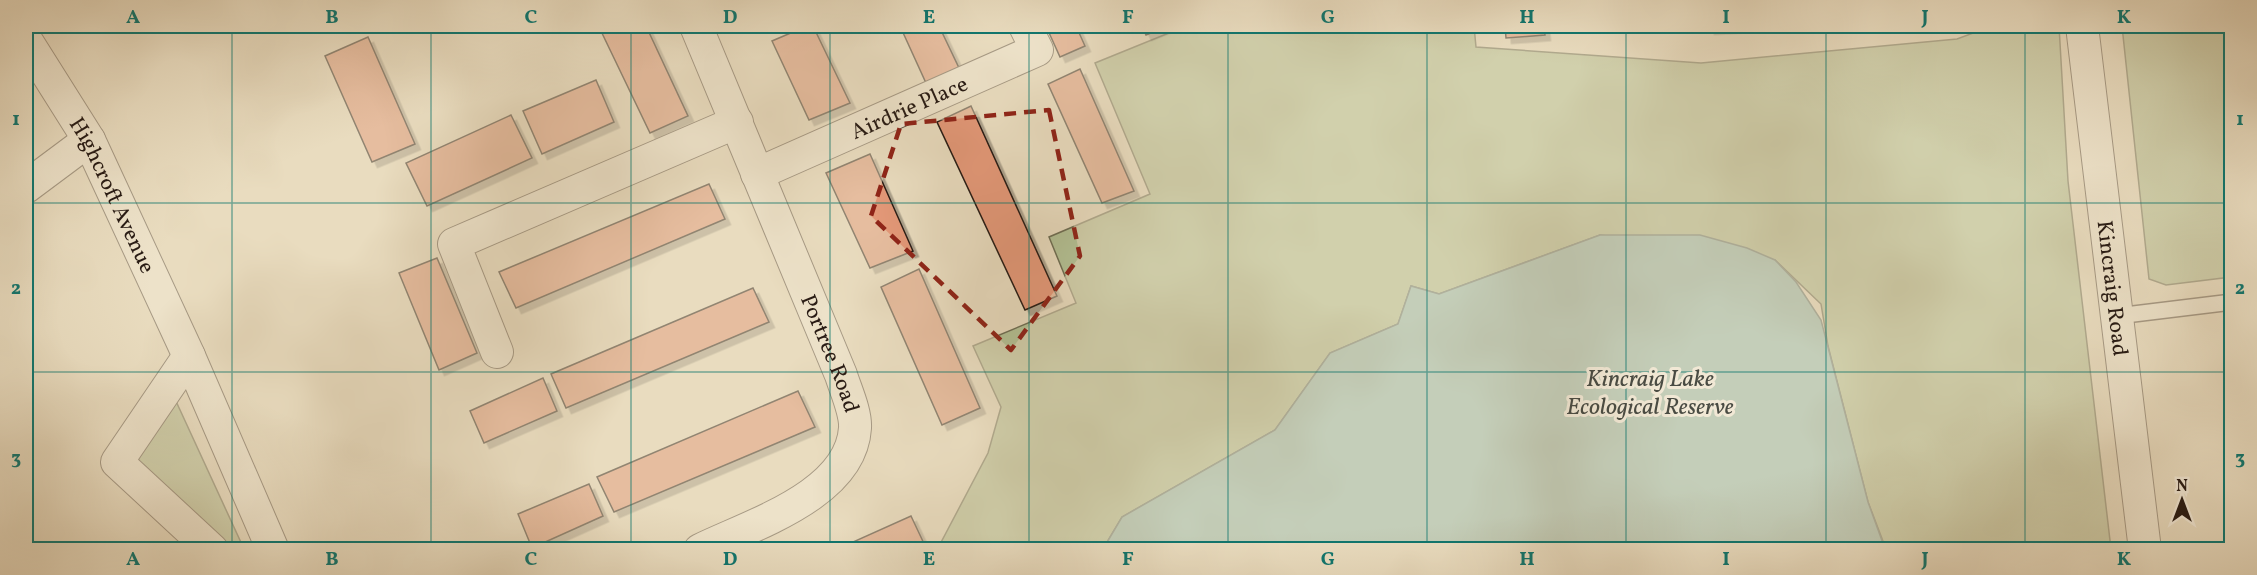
<svg xmlns="http://www.w3.org/2000/svg" width="2257" height="575" viewBox="0 0 2257 575" font-family="Vollkorn,serif">
<defs>
<filter id="shadow"><feDropShadow dx="5.5" dy="5.5" stdDeviation="0" flood-color="#0004"/></filter>
</defs>
<rect width="100%" height="100%" fill="#e9dcbf"/>
<filter id="stains"><feTurbulence type="fractalNoise" baseFrequency=".00333" numOctaves="4"/><feColorMatrix values="0 0 0 0 .2 0 0 0 0 .09 0 0 0 0 .02 0 0 0 .5 -.17"/></filter>
<radialGradient id="worn" r=".72"><stop offset=".6" stop-color="#630" stop-opacity="0"/><stop offset="1" stop-color="#630" stop-opacity=".3"/></radialGradient>
<!-- green -->
<g fill="#b3c195" stroke="#6e6e54" stroke-width="1.5">
<polygon points="1186,26 1474,26 1476,47 1701,63 1957,39 1992,26 2059,26 2068,181 2111,549 1886,549 1868,502 1828,346 1821,304 1775,260 1600,235 1439,294 1411,286 1398,324 1330,353 1275,430 1122,517 1103,549 937,550 988,453 1001,407 973,346 1076,303 1049,237 1150,194 1095,63"/>
<polygon points="2122,26 2231,26 2231,277 2166,285 2149,279"/>
<polygon points="169,386 244,549 212,549 117,463"/>
</g>
<!-- water -->
<polygon fill="#97bcb2" stroke="#6b7c73" stroke-width="1.5" points="1600,235 1700,235 1747,248 1775,260 1796,282 1821,320 1868,502 1885,549 1103,549 1122,517 1275,430 1330,353 1398,324 1411,286 1439,294"/>
<!-- building -->
<g fill="#e39878" stroke="#281b14" stroke-width="1.5" filter="url(#shadow)">
<polygon points="609,26 646,26 688,116 650,133 600,29"/>
<polygon points="807,26 813,26 850,103 809,120 772,41"/>
<polygon points="900,26 939,26 959,68 926,83"/>
<polygon points="1046,26 1076,26 1085,46 1060,57"/>
<polygon points="1142,26 1168,26 1146,35"/>
<polygon points="1505,26 1544,26 1545,35 1506,38"/>
<polygon points="1709,26 1758,26 1709,29"/>
<polygon points="368,37 415,144 372,162 325,56"/>
<polygon points="1080,69 1134,191 1102,203 1048,84"/>
<polygon points="596,80 614,122 542,154 523,111"/>
<polygon points="971,106 1057,296 1025,310 937,122"/>
<polygon points="511,115 532,158 427,206 406,163"/>
<polygon points="870,154 913,251 870,268 826,173"/>
<polygon points="709,184 725,219 516,308 499,272"/>
<polygon points="437,258 477,353 439,370 399,273"/>
<polygon points="919,269 980,408 942,425 881,287"/>
<polygon points="753,288 769,322 566,408 551,374"/>
<polygon points="543,378 557,411 484,443 470,411"/>
<polygon points="798,391 815,427 614,512 597,477"/>
<polygon points="589,484 603,516 532,548 518,514"/>
<polygon points="911,516 927,550 846,550 844,546"/>
</g>
<g fill="none" stroke-linecap="round" stroke-linejoin="round">
<!-- service casing -->
<g stroke="#584b3f" stroke-width="18">
<polyline id="service" points="2117,316 2232,302"/>
</g>
<!-- minor casing -->
<g stroke="#584b3f" stroke-width="34">
<g id="minor">
<path id="s1" d="M696,26L841,375C846,391 856,412 855,428C851,495 751,525 700,550"/>
<path id="s2" d="M2082,26L2145,550"/>
<path id="s3" d="M26,40L89,140L189,356L273,550"/>
<path id="s4" d="M757,174L1037,50L1025,26"/>
<polyline points="26,187 89,140"/>
<polyline points="497,352 454,244 737,122"/>
<polyline points="189,356 117,462 212,550"/>
</g>
</g>
<!-- service -->
<use href="#service" stroke="#f1e8d5" stroke-width="15"/>
<!-- minor -->
<use href="#minor" stroke="#f1e8d5" stroke-width="32"/>
</g>
<!-- marked area -->
<path d="M0 0H2257V575H0ZM1049,110L1080,256L1011,350L871,216L901,124Z" fill="#e9dcbf" fill-opacity=".55" fill-rule="evenodd"/>
<path fill="none" stroke="#8f2418" stroke-width="4.5" stroke-dasharray="12 8" stroke-linejoin="round" d="M1049,110L1080,256L1011,350L871,216L901,124Z"/>
<!-- grid -->
<path fill="none" stroke="#0f766e" stroke-width="1.5" stroke-opacity="0.55" d="M232,26V550M431,26V550M631,26V550M830,26V550M1029,26V550M1228,26V550M1427,26V550M1626,26V550M1826,26V550M2025,26V550M26,203H2232M26,372H2232"/>
<g text-anchor="middle" stroke-width="6" stroke-linejoin="round" paint-order="stroke">
<!-- street labels -->
<g font-size="22" fill="#281b14" stroke="#f1e8d5">
<text dy="8" stroke="none"><textPath href="#s4" startOffset="166">Airdrie Place</textPath></text>
<text dy="8" stroke="none"><textPath href="#s3" startOffset="178">Highcroft Avenue</textPath></text>
<text dy="8" stroke="none"><textPath href="#s2" startOffset="264">Kincraig Road</textPath></text>
<text dy="8" stroke="none"><textPath href="#s1" startOffset="354">Portree Road</textPath></text>
</g>
<!-- water labels -->
<g font-size="24" font-style="italic" fill="#494b43" stroke="#f1e8d5">
<text x="1650" y="386">Kincraig Lake<tspan x="1650" dy="28">Ecological Reserve</tspan></text>
</g>
</g>
<!-- margin -->
<rect width="2257" height="575" fill="none" stroke="#e9dcbf" stroke-width="66"/>
<!-- north arrow -->
<g transform="translate(2182 500)" stroke="#f1e8d5" stroke-width="4.5" paint-order="stroke">
<path d="M0-4.5L10 22L0 15L-10 22Z" fill="#281b14"/>
<text y="-9" font-size="16" font-weight="bold" text-anchor="middle" fill="#281b14">N</text>
</g>
<rect x="33" y="33" width="2191" height="509" fill="none" stroke="#0f766e" stroke-width="2"/>
<g font-size="20" text-anchor="middle" font-weight="bold" fill="#0f766e">
<text x="133" y="23">A</text>
<text x="332" y="23">B</text>
<text x="531" y="23">C</text>
<text x="730" y="23">D</text>
<text x="929" y="23">E</text>
<text x="1128" y="23">F</text>
<text x="1328" y="23">G</text>
<text x="1527" y="23">H</text>
<text x="1726" y="23">I</text>
<text x="1925" y="23">J</text>
<text x="2124" y="23">K</text>
<text x="16" y="125">1</text>
<text x="2240" y="125">1</text>
<text x="16" y="294">2</text>
<text x="2240" y="294">2</text>
<text x="16" y="464">3</text>
<text x="2240" y="464">3</text>
<text x="133" y="565">A</text>
<text x="332" y="565">B</text>
<text x="531" y="565">C</text>
<text x="730" y="565">D</text>
<text x="929" y="565">E</text>
<text x="1128" y="565">F</text>
<text x="1328" y="565">G</text>
<text x="1527" y="565">H</text>
<text x="1726" y="565">I</text>
<text x="1925" y="565">J</text>
<text x="2124" y="565">K</text>
</g>
<rect width="100%" height="100%" filter="url(#stains)"/>
<rect width="100%" height="100%" fill="url(#worn)"/>
</svg>
